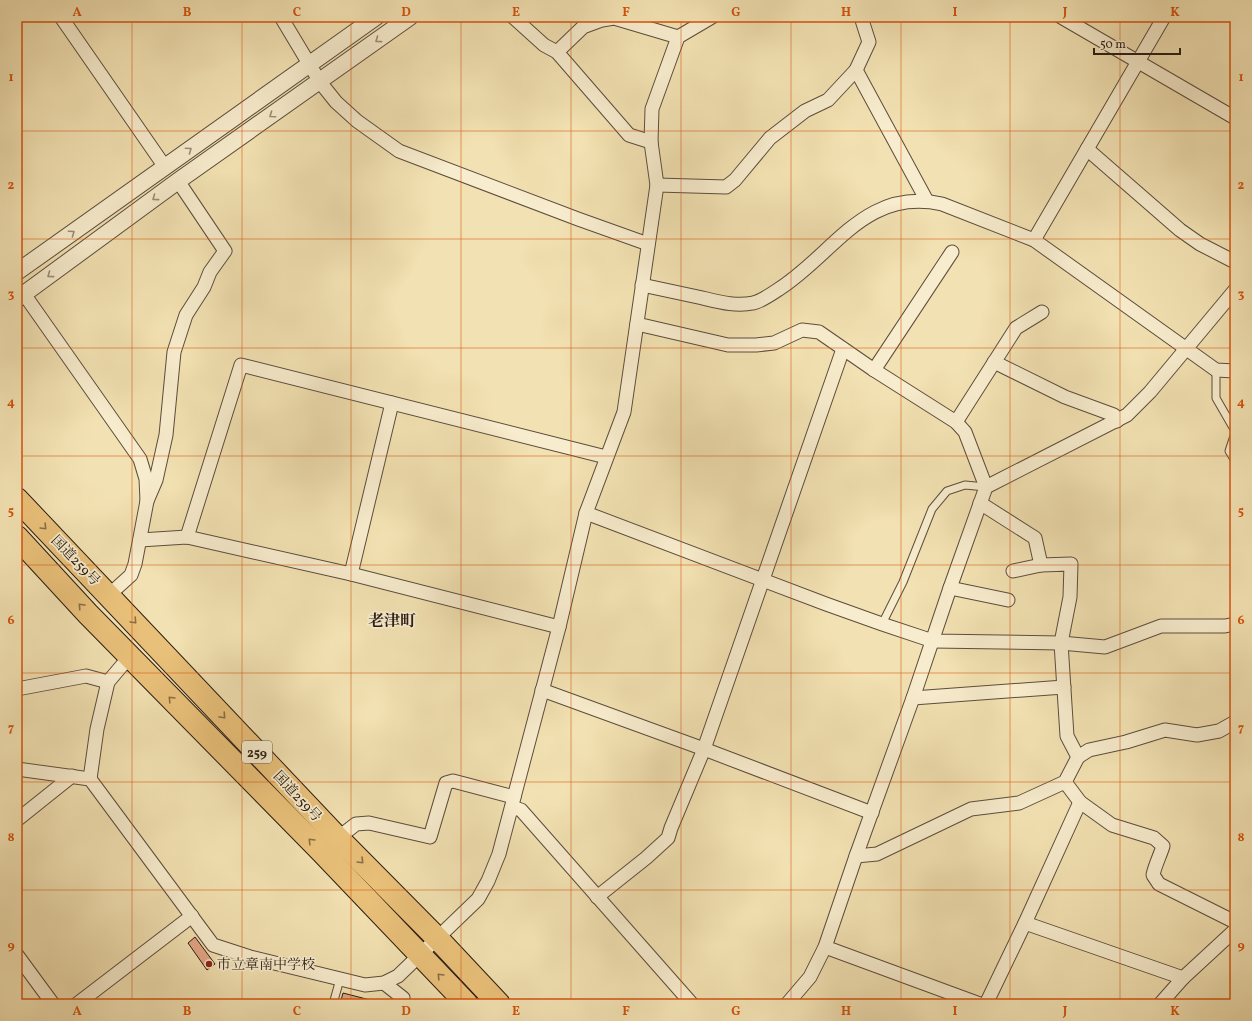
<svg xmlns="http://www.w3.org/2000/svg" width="1252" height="1021" viewBox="0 0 1252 1021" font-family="Vollkorn,'Noto Serif JP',serif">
<rect width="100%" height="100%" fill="#f2e1b2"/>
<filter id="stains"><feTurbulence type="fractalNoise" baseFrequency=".005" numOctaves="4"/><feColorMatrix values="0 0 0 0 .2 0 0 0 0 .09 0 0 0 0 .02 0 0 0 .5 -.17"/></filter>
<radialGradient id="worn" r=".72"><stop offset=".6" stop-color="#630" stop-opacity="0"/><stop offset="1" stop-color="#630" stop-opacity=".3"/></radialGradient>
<!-- building -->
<g fill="#e2a787" stroke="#2a1c14">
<polygon points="195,937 215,964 207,970 188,943"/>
<polygon points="343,993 374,1001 374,1004 340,1004"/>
</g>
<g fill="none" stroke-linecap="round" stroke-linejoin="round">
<!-- service casing -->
<g stroke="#5c4d3c" stroke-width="9">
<g id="service">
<polyline points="1216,370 1216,398 1235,431"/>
<polyline points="1235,433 1229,451 1235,461"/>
<polyline points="882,624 903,582 932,509 947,491 965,485 986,487"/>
<polyline points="333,1004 340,979"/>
</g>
</g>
<!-- minor casing -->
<g stroke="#5c4d3c" stroke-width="15">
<g id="minor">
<polyline points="61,17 165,167"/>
<polyline points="281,17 320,82 336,102 357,121 399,151 578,219 648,244"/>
<polyline points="513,17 544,45 557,52 629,135 651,142"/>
<polyline points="1061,17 1235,118"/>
<polyline points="557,52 583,27 602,20 614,18 678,37"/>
<polyline points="856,70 927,201"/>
<polyline points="1087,149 1180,230 1200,244 1235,262"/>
<polyline points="657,185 726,187 735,180 770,138 805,111 828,100 856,70 869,42 861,17"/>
<polyline points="1034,240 1164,17"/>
<path d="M642,285C661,289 680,293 698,297C716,301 735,307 753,303C760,302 773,293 779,289C834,254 865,187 942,204L1034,240L1216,370L1235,371"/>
<polyline points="24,294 140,459 146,479 147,501 135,564 131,575 109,595"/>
<polyline points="637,324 728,345 756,345 774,343 802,330 819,332 874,370 956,422 965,432 986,487"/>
<polyline points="994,362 1065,397 1114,415 1117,421"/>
<polyline points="874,370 952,252"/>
<polyline points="956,422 1016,328 1042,312"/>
<polyline points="147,501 156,480 166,435 174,352 186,315 204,287 210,272 225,251 178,181"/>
<polyline points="980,503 1035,538 1041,565"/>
<polyline points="586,513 826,604 882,624 933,641 1061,643 1105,647 1161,626 1225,626 1235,624"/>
<polyline points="187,537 241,365 606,457"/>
<polyline points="140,540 187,537 351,574 559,627"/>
<polyline points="351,574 392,403"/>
<polyline points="950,588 1008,600"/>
<polyline points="17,689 86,676 108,682"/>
<polyline points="542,690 704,749 872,813"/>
<polyline points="913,698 1064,687"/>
<polyline points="1078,757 1089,750 1126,742 1165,730 1197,735 1219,731 1235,722"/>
<polyline points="17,769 90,779 213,945 250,957 365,985 384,983 398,976 478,899 488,881 499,854 559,627 586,513 624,412 657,185 651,142 652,109 678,37 712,17"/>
<polyline points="90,779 97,729 108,682 130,656"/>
<path d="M1065,782L1080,802L1112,825L1154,838L1163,846C1160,856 1155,865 1153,875L1159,884L1235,922"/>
<polyline points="512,807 521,810 692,1004"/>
<polyline points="17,820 72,776"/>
<polyline points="338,838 356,824 369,823 430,837 446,783 453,781 514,797"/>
<polyline points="856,856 877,854 971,809 1019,803 1065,782 1078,757 1067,736 1061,643 1070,597 1071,564 1041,565 1013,571"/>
<polyline points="597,897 646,858 668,838 671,828 704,749 843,349"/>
<polyline points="1025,923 1183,978"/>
<polyline points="825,947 980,1004"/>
<polyline points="17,955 53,1004"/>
<polyline points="384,983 403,998 401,1004"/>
<polyline points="77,1004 192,916"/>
<polyline points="787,1004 810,977 825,947 856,856 913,698 950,588 986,487 1127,415 1150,392 1235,290"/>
<polyline points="986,1004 1025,923 1080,802"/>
<polyline points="1160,1004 1183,978 1235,930"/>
</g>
</g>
<!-- tertiary casing -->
<g stroke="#5c4d3c" stroke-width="18">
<g id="tertiary">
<polyline points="17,272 376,17"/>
<polyline points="17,299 178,181 410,17"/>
</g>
</g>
<!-- trunk casing -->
<g stroke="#2a1c14" stroke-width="24">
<g id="trunk">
<polyline points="17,499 338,838 438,939 499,1004"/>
<polyline points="17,537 88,614 322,852 467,1004"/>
</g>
</g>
<!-- service -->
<use href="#service" stroke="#f7eccd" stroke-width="7"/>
<!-- minor -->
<use href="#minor" stroke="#f7eccd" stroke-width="13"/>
<!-- tertiary -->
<use href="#tertiary" stroke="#f7eccd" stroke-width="16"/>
<!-- trunk -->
<use href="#trunk" stroke="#e9c079" stroke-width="22"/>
</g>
<!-- one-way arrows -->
<defs><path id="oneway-chevron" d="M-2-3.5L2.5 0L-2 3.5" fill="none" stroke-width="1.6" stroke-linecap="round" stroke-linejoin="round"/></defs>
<g stroke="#9b8e7a">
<use href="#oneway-chevron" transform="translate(378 40) rotate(144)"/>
<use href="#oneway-chevron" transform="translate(272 115) rotate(145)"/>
<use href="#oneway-chevron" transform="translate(189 150) rotate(-35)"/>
<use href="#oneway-chevron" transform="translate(155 198) rotate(144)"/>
<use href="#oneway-chevron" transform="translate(72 233) rotate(-35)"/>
<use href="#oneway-chevron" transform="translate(50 275) rotate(144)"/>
</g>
<g stroke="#8a6e46">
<use href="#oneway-chevron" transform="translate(44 527) rotate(46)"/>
<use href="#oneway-chevron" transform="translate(81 606) rotate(-133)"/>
<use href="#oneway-chevron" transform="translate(134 621) rotate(47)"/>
<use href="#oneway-chevron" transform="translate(171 699) rotate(-134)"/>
<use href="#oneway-chevron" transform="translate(223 716) rotate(47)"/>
<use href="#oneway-chevron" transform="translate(311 841) rotate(-134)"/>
<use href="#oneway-chevron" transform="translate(361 861) rotate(45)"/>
<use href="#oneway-chevron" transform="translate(440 976) rotate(-134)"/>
</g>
<!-- grid -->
<path fill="none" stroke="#d5530d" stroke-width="1" stroke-opacity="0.55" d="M132,17V1004M242,17V1004M351,17V1004M461,17V1004M571,17V1004M681,17V1004M791,17V1004M901,17V1004M1010,17V1004M1120,17V1004M17,131H1235M17,239H1235M17,348H1235M17,456H1235M17,565H1235M17,673H1235M17,782H1235M17,890H1235"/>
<!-- markers -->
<circle fill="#8f2418" stroke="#f7eccd" stroke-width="1.5" cx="209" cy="964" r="4"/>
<g text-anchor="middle" stroke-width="3.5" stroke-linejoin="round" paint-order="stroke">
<!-- shield labels -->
<rect fill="#f7eccd" stroke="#685a4c" stroke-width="1" x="242" y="741" width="30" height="22" rx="3"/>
<g font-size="13" font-weight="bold" fill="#2a1c14">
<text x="257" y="757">259</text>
</g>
<!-- street labels -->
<g font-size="14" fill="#2a1c14" stroke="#f7eccd">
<text transform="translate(76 560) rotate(46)" y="5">国道259号</text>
<text transform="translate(298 796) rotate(47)" y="5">国道259号</text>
</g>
<!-- poi labels -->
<g font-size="14" fill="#2a1c14" stroke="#f7eccd" text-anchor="start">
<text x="217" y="969">市立章南中学校</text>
</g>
<!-- quarter labels -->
<g font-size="16" font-weight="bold" fill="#2a1c14" stroke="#f7eccd">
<text x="392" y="626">老津町</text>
</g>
</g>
<!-- margin -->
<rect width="1252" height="1021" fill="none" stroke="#f2e1b2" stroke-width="44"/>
<!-- scale -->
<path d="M1094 48v6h86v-6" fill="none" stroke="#2a1c14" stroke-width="2"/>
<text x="1100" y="48" font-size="12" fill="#2a1c14" stroke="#f7eccd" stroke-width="3" paint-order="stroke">50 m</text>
<rect x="22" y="22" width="1208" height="977" fill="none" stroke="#d5530d" stroke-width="1.5"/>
<g font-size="13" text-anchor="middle" font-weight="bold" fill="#d5530d">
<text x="77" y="16">A</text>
<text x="187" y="16">B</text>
<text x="297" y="16">C</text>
<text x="406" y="16">D</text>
<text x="516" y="16">E</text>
<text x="626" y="16">F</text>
<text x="736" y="16">G</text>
<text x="846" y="16">H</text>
<text x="955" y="16">I</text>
<text x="1065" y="16">J</text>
<text x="1175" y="16">K</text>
<text x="11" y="81">1</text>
<text x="1241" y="81">1</text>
<text x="11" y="189">2</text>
<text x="1241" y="189">2</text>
<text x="11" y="298">3</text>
<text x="1241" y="298">3</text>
<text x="11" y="406">4</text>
<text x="1241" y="406">4</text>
<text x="11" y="515">5</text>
<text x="1241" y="515">5</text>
<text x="11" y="624">6</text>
<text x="1241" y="624">6</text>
<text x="11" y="732">7</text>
<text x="1241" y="732">7</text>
<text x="11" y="841">8</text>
<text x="1241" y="841">8</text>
<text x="11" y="949">9</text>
<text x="1241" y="949">9</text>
<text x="77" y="1015">A</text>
<text x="187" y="1015">B</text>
<text x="297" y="1015">C</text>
<text x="406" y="1015">D</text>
<text x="516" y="1015">E</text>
<text x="626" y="1015">F</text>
<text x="736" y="1015">G</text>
<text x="846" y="1015">H</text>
<text x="955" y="1015">I</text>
<text x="1065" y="1015">J</text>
<text x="1175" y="1015">K</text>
</g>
<rect width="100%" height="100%" filter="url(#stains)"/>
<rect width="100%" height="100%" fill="url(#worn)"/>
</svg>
